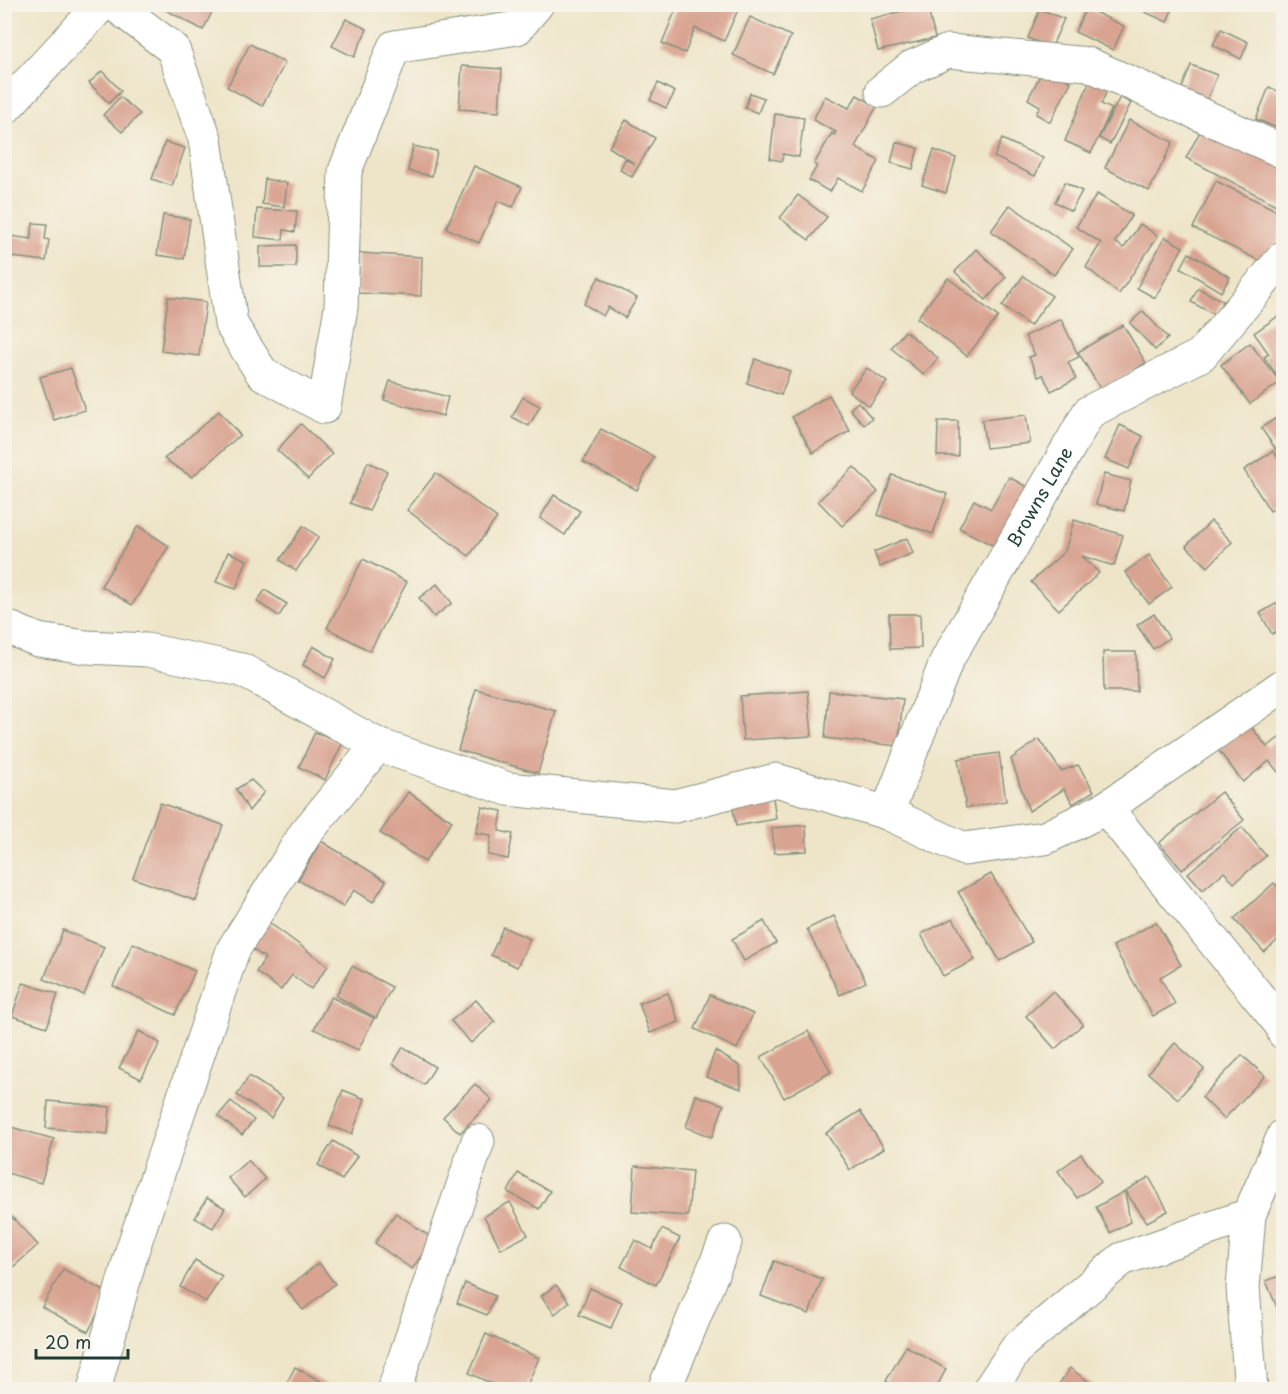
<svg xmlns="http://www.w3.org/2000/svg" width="1288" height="1394" viewBox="0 0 1288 1394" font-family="'Playpen Sans',sans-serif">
<rect width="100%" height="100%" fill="#f7f3e8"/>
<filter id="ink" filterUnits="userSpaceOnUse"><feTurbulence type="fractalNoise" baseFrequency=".0167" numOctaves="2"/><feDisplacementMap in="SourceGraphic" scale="12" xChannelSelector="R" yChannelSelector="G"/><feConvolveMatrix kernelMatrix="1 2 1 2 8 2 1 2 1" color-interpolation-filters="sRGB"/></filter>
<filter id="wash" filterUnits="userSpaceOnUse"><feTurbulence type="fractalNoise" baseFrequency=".008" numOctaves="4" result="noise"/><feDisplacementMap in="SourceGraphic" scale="24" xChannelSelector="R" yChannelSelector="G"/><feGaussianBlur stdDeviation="1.35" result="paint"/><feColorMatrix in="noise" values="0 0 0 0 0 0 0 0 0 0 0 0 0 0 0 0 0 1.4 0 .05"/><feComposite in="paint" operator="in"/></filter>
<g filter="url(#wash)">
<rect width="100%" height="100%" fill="#eee5c9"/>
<g id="blocks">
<!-- building -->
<g fill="#d9a391">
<polygon points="155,4 216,4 203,30"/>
<polygon points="678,4 738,4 740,5 724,41 695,28 685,53 662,43"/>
<polygon points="927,5 935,38 878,51 870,19"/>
<polygon points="1135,5 1174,5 1167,22 1134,7"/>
<polygon points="1086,8 1124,26 1113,50 1075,32"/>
<polygon points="1040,9 1064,19 1051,48 1028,38"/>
<polygon points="750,17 791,36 773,74 733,55"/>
<polygon points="346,19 367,29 354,57 332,46"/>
<polygon points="1221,29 1248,42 1241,59 1213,45"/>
<polygon points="250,44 285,63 262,106 227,87"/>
<polygon points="1191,65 1217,75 1206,103 1180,93"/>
<polygon points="462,66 502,69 499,112 459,109"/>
<polygon points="1044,68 1071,82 1050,122 1036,114 1040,106 1028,99"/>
<polygon points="102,71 121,91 109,103 89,83"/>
<polygon points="1093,73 1111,82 1101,104 1112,109 1091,153 1065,141"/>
<polygon points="658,83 675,92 666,108 650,100"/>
<polygon points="1269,87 1284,94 1284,131 1256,119"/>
<polygon points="750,93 764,98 758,113 745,108"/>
<polygon points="857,95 877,106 855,147 879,161 862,191 838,178 830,192 809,180 817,166 814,164 832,133 834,135 836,132 813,120 825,96 849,108"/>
<polygon points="120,97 140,114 122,132 103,115"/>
<polygon points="1120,97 1131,103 1110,144 1099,138"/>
<polygon points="775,114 804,118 799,157 783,154 782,161 770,159"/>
<polygon points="626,120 655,138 632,177 620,170 625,159 635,164 609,147"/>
<polygon points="1129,120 1173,142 1149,191 1105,168"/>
<polygon points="1204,124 1284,165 1284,209 1186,158"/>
<polygon points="1002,139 1043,158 1035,176 994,157"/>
<polygon points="165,142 185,148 172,186 152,179"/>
<polygon points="896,142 918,148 913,169 891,163"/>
<polygon points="413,146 437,151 432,176 408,171"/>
<polygon points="934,150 956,158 946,193 922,185"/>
<polygon points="474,166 522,187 513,207 498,201 479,243 446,228"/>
<polygon points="265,179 287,183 284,207 262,204"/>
<polygon points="1216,181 1284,214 1284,228 1266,264 1193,228"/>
<polygon points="1065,182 1082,191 1071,211 1055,202"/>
<polygon points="1097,194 1132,215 1115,242 1124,248 1140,224 1158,236 1119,294 1086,267 1101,243 1076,227"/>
<polygon points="798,195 827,217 809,240 780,218"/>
<polygon points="1010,205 1073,249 1054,275 991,231"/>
<polygon points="257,209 297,211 295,232 284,230 283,240 255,237"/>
<polygon points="163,215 190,219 184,259 157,255"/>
<polygon points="33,223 47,224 45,239 49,240 46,261 4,256 4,235 31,239"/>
<polygon points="1165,237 1183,247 1155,298 1137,288"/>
<polygon points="296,245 296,267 260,267 260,246"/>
<polygon points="976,249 1006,277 986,300 955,272"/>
<polygon points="359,253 422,257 421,296 358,293"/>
<polygon points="1189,253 1230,277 1221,292 1181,268"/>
<polygon points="1023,276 1052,296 1030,326 1002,306"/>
<polygon points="599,277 637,298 625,318 608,307 603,316 584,304"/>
<polygon points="948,278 998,317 967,356 917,318"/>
<polygon points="1198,288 1223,301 1215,315 1191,302"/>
<polygon points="168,297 206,302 199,356 161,351"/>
<polygon points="1143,311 1168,338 1155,350 1130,323"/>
<polygon points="1284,312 1284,376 1279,379 1264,357 1269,354 1254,333"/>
<polygon points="1061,319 1079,357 1068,362 1076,379 1051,391 1043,375 1038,377 1029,357 1035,355 1025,336"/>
<polygon points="1123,325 1146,363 1101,390 1078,352"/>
<polygon points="905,331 938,358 924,375 891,348"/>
<polygon points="1250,343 1280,382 1250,404 1221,365"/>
<polygon points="755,359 790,371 781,395 747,383"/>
<polygon points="71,368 85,410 54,420 40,377"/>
<polygon points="867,368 887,382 869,406 849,391"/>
<polygon points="390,381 448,397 443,416 384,400"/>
<polygon points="829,395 850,431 813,453 792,417"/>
<polygon points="523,397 540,406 529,426 512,417"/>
<polygon points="858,402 872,418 864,425 850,409"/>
<polygon points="219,411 240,435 192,477 164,459"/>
<polygon points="1284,413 1284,461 1261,428"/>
<polygon points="1026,415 1030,443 986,448 982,420"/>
<polygon points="938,421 958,421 958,456 937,456"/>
<polygon points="301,424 332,454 308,479 277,450"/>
<polygon points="1120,425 1143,436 1129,469 1105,459"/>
<polygon points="601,429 654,457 637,490 583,462"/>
<polygon points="1273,451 1284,467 1284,503 1270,511 1244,470"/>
<polygon points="368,462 387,471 369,511 350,503"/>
<polygon points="854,467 878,492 842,526 818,501"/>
<polygon points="436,473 497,518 469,556 407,510"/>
<polygon points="1104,474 1131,481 1124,511 1096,504"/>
<polygon points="892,475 947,494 933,534 878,515"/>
<polygon points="1009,477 1040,494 998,548 959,528 974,500 991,509"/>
<polygon points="554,495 580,511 565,535 540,518"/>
<polygon points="1074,520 1123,535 1114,566 1082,556 1099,573 1059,610 1031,582 1065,551"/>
<polygon points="1211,521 1232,542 1208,567 1186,546"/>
<polygon points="138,526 169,546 132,605 101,586"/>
<polygon points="303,526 319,537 296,571 280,560"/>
<polygon points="907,538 913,553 880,567 874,552"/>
<polygon points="228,552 247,560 236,589 216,582"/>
<polygon points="1149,555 1172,587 1149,604 1125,572"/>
<polygon points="363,559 407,582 370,651 327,628"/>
<polygon points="437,584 452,603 434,617 419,598"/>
<polygon points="265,590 287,604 279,616 257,602"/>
<polygon points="1284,599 1284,627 1272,634 1260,613"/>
<polygon points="889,614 920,614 921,648 890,649"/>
<polygon points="1154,614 1169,638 1153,649 1137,625"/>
<polygon points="313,646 335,659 325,678 303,665"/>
<polygon points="1103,652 1136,652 1137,691 1104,691"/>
<polygon points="476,689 556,711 538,773 458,750"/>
<polygon points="808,691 812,736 743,740 740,696"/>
<polygon points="829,691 903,699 898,746 825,738"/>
<polygon points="1250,725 1267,747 1284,734 1284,779 1269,761 1243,782 1218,750"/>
<polygon points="315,732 342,744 325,780 299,767"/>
<polygon points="1039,739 1061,771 1078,765 1094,791 1073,804 1064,789 1029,811 1011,759"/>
<polygon points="999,753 1006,801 966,808 958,759"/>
<polygon points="251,780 264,792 249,811 236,789"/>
<polygon points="408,792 452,821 425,862 380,833"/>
<polygon points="1221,792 1244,820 1182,870 1159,843"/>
<polygon points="773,798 776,819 736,826 732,804"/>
<polygon points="160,803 223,825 196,901 133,878"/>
<polygon points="482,807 502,811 499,831 513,834 508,859 488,855 491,835 476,833"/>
<polygon points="806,825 807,851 774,853 772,828"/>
<polygon points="1242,827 1266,856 1234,883 1224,872 1203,890 1188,873"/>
<polygon points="321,841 386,881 373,902 354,890 343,907 298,880"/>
<polygon points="991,874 1032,942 1000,961 958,892"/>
<polygon points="1274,883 1284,893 1284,935 1264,952 1234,919"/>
<polygon points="834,916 866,982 840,995 807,929"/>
<polygon points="953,918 975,960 943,976 921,934"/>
<polygon points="267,921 328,966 311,989 292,975 281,990 256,972 265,958 248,946"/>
<polygon points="764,921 776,943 744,961 732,939"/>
<polygon points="1156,922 1181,965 1160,977 1175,1004 1153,1016 1113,946"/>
<polygon points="503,927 530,939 517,967 491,955"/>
<polygon points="63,930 104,947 84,995 44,979"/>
<polygon points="133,943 195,971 175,1015 113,986"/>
<polygon points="352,966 392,987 376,1018 336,996"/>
<polygon points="23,983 58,994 47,1027 12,1016"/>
<polygon points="1053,991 1083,1024 1055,1049 1026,1016"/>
<polygon points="668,993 679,1022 650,1033 639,1003"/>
<polygon points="710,995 753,1014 737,1049 695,1029"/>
<polygon points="331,997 374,1018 358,1050 314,1029"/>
<polygon points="476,1000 495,1022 471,1043 451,1021"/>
<polygon points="139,1031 160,1043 141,1079 119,1068"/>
<polygon points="808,1031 831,1072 784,1098 761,1057"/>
<polygon points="1175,1043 1204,1069 1178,1099 1148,1073"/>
<polygon points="403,1047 435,1067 424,1085 393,1064"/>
<polygon points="715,1051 740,1066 741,1089 706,1077"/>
<polygon points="1242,1055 1265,1076 1224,1119 1202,1097"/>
<polygon points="249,1076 283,1098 271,1118 237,1095"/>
<polygon points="475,1084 492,1100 460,1133 443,1117"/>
<polygon points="343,1090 365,1099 352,1134 329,1126"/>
<polygon points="696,1095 724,1105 712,1137 686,1127"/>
<polygon points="48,1101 110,1107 108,1134 46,1128"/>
<polygon points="231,1101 254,1120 242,1135 218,1116"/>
<polygon points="860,1111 884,1148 850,1170 826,1133"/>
<polygon points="7,1126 54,1139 41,1183 4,1172"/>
<polygon points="333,1141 357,1156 342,1180 318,1165"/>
<polygon points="1081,1154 1101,1182 1077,1198 1058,1171"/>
<polygon points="248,1160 265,1179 245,1197 228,1178"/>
<polygon points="635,1166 692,1171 688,1216 632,1212"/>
<polygon points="518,1173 550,1191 539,1209 508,1192"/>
<polygon points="1149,1177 1168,1211 1147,1222 1125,1191"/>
<polygon points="1125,1191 1130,1222 1110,1233 1096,1207"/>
<polygon points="207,1198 225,1208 213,1228 195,1218"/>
<polygon points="510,1202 528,1235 501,1249 484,1216"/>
<polygon points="396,1213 433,1239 412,1269 375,1243"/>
<polygon points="10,1215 38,1245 4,1275 4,1220"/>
<polygon points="662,1229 680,1238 656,1285 621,1267 635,1240 652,1249"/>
<polygon points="195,1260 222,1276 206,1302 180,1287"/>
<polygon points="774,1261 822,1279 809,1314 761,1296"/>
<polygon points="319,1263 335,1284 303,1310 286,1289"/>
<polygon points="63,1269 108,1293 88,1332 42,1307"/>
<polygon points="1284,1274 1284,1322 1283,1322 1266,1281"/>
<polygon points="465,1283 495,1296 487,1315 457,1303"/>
<polygon points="556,1285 569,1302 555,1314 541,1296"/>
<polygon points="590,1288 622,1302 611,1328 579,1315"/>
<polygon points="486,1334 539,1358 525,1390 505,1390 469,1373"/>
<polygon points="906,1346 946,1369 935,1390 901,1390 886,1381"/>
<polygon points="295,1367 337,1390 283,1390"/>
<polygon points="1070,1368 1100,1390 1055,1390"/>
</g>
</g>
</g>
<g filter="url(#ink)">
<use href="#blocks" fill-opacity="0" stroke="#86917e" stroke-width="1.5"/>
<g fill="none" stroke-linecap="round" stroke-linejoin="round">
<!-- minor casing -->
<g stroke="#86917e" stroke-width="35">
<g id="minor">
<polyline points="114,4 173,49 205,139 231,324 262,373 324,407 341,307 345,171 394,47 517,28 537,4"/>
<polyline points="882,91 912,67 948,51 1088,64 1284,152"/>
<polyline points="4,109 102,4"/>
<polyline points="4,626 38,640 86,647 147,650 242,670 378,745 508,789 675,806 776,780 887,813 964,849 1045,838 1106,808 1284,685"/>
<polyline points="1106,808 1282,1026 1284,1033"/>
<path id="s1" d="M887,813L947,660L1089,412L1201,355L1284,257"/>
<polyline points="94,1390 132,1251 233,950 305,834 378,745"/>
<polyline points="394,1390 478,1141"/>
<polyline points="664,1390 725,1242"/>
<polyline points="989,1390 1017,1348 1122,1259 1249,1215"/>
<polyline points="1251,1390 1243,1288 1249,1215 1284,1135"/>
</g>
</g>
<!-- minor -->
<use href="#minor" stroke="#fff" stroke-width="33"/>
</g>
</g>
<g text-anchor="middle" stroke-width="4.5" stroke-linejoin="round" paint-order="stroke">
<!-- street labels -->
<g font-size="18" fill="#1f3d34" stroke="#f7f3e8">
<text dy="6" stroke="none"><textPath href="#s1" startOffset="352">Browns Lane</textPath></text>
</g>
</g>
<!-- margin -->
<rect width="1288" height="1394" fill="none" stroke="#f7f3e8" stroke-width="24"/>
<!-- scale -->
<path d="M36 1349v9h92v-9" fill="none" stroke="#1f3d34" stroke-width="3"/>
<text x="45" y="1349" font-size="18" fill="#1f3d34" stroke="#f7f3e8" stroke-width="4.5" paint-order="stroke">20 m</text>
</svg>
